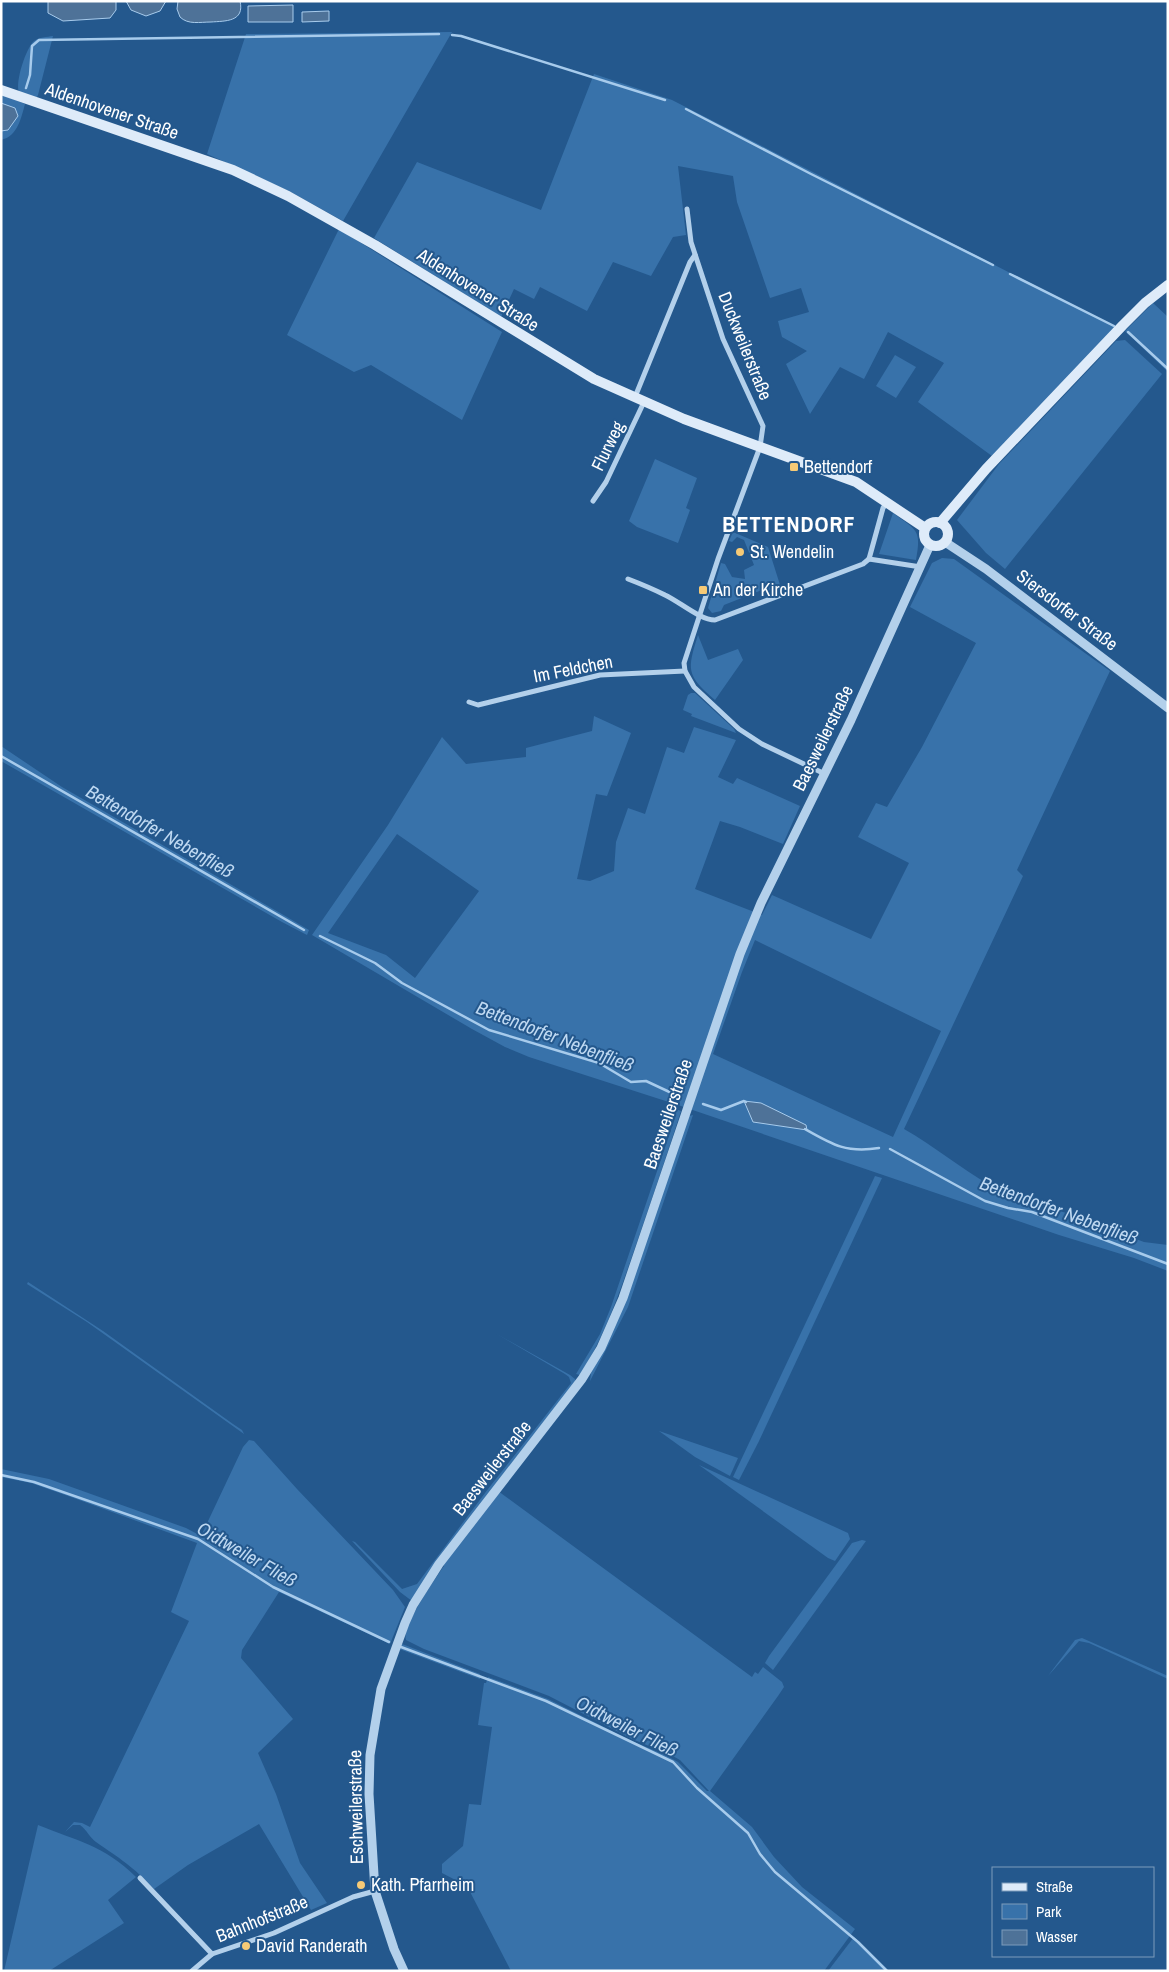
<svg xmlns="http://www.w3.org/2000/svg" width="1169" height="1972" viewBox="0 0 1169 1972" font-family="'Archivo Narrow',sans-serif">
<rect width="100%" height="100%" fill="#24588d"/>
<!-- green -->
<g fill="#3872aa" fill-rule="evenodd">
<polygon points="452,32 343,221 289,191 207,154 246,34"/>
<path d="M53,36L38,95L36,99L19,92C15,82 26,48 34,41C39,37 47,37 53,36Z"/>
<polygon points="594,74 672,100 1116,327 992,456 918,402 944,363 888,332 864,379 840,367 810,414 786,364 807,351 782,337 778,321 809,312 801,288 770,298 737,202 733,176 678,166 686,235 673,237 651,276 613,262 587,311 540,287 534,299 514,289 501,317 374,238 417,162 541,210"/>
<path d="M1,92L6,96L25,104C21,118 18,136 1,140Z"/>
<polygon points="339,229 502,332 462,420 371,365 354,372 287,335"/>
<polygon points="1153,303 1168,317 1168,372 1125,331"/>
<polygon points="1125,340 1162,374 1005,569 986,553 957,520 999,464 1116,341"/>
<polygon points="895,355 916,367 896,398 876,386"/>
<polygon points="655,459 697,478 686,508 690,510 678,543 637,527 629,521"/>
<path d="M893,513C916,530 922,529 916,560L879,554Z"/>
<polygon points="733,532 768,547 781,588 769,593 762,590 724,605 721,611 712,613 708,608 721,563 725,564 732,577 745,579 744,570 754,565 744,540 737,537 732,542 729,541"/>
<path d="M942,558L954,559L1110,671L1017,870L1023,876L904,1129C934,1146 960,1168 990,1185L1144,1242L1168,1245V1271L1134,1258L1059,1235L678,1105L529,1057L505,1047L472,1029L312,935L388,825L442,737L466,764L526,757V748L592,731L594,716L631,733L607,796L596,794L577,879L590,881L614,871L616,842L628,808L645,814L667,747L684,753L694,727L736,740L718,777L733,784L737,778L800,806L783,844L740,827L720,821L695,889L762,915L772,895L871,939L909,863L858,837L876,803L887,807L922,747L976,643L910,607L932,563ZM397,834L479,891L415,978L386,955L328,933ZM755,940L941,1031L893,1137L713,1054L742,972Z"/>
<path d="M698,635L708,660L738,649L743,660L715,700C686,675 687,670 698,635Z"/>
<polygon points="691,693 695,693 734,729 736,733 691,716 692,714 683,710 688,695"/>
<polygon points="1,746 62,787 287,917 309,930 307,935 282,922 1,761"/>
<path d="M668,1106L681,1111C667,1155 652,1198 637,1242C621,1288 606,1334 580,1375L576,1374L600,1334L611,1307L675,1118L676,1113Z"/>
<polygon points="693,1115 628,1307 590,1381 591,1373 620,1315 689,1116"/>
<polygon points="875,1176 882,1178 759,1441 739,1480 733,1477"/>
<polygon points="28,1282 103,1331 233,1424 242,1430 244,1434 87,1322 27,1284"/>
<polygon points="495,1333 570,1375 575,1379 575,1382 501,1477 412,1601 400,1592 352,1541 355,1542 402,1589 417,1584 488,1489 571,1383 569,1377 565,1374"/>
<polygon points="659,1431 738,1458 730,1476 695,1457"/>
<path d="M249,1440L254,1441L297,1489L393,1590L405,1607L390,1644L279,1592L242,1650L241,1658L293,1719L258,1753L276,1794L300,1863L327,1903L311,1910L259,1824L188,1865L154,1889C134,1867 119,1858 96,1842C90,1838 87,1830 80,1825H73L65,1832L74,1822L82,1823L90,1827L189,1621L171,1612L197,1543L71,1497L31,1483L1,1477V1469L49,1479L186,1528L201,1536L243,1447Z"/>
<polygon points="699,1465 848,1533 850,1539 835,1561 828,1558"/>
<path d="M498,1491L752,1677L755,1672L758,1674L763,1667L782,1682L784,1687L778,1696L710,1791L752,1827L774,1857L802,1887L855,1929L824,1971H511L467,1886L442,1873V1864L463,1846L469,1804L481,1805L492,1727L478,1725L484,1683H486L488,1677L548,1699L632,1741L665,1755L678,1762L707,1791H709L680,1760L671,1755L632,1739L549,1696L424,1649L406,1640C401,1627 435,1579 444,1566L443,1564Z"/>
<polygon points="862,1540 866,1541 773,1670 765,1663 769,1656 852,1543"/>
<polygon points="1082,1638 1168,1676 1168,1679 1089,1643 1079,1641 1048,1676 1075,1640"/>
<polygon points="402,1644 480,1674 480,1679 402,1650 399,1649"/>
<path d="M38,1825C77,1841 104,1845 136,1877L108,1900L124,1923L49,1971H4Z"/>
<polygon points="854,1937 889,1971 828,1971"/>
</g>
<!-- water -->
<g fill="#4e7298" stroke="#a7cbec">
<polygon points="48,1 116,1 116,10 110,18 63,21 48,13"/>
<polygon points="126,1 166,1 160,11 146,16 131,10"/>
<path d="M178,1H240C245,22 225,21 211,22C200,22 188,25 180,17L177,9Z"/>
<polygon points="293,5 293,22 248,22 248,6"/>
<polygon points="329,11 329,21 302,22 302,12"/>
<polygon points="1,103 15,108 18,116 8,130 1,131"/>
<polygon points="744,1101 761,1103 806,1125 807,1130 753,1122"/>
</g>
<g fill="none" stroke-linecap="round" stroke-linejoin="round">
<!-- stream -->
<g stroke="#a7cbec" stroke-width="2.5">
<polyline points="452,35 461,36 665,100"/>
<polyline points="26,88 30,75 32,46 39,40 439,34"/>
<polyline points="686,109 811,174 993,265"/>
<polyline points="1010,274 1114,326"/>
<polyline points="1128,332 1168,369"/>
<polyline points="1,756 304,930"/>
<polyline points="320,936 375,963 402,983 489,1030 599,1063 631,1082 646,1081 678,1096"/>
<polyline points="703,1104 721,1110 744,1101 746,1102"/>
<path d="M805,1129C833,1145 846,1153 879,1148"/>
<polyline points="890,1149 985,1201 1008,1208 1032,1212 1168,1264"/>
<polyline points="1,1475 34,1482 198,1539 273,1587 389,1642"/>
<polyline points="401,1647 546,1701 673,1762 697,1788 748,1833 760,1854 775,1872 858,1942 887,1971"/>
</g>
<!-- minor -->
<g stroke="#b3d0eb" stroke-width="5">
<polyline points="687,209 691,242 723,339 763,426 760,447 718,559 684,663 685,671 694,687 739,729 762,744 825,774"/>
<polyline points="635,397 690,262 695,255"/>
<polyline points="593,501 606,482 644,402"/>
<polyline points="869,559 883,508 887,502"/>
<polyline points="869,559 921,567"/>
<path d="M628,579C641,584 653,589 665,595C680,602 700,620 715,620L863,564L869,559"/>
<polyline points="469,702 478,705 600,675 685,671"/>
<polyline points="140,1878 212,1954"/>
<polyline points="192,1971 212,1954 274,1933 353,1897 375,1891"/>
</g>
<!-- tertiary -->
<g stroke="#b3d0eb" stroke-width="9">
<polyline points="945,542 986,569 1168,708"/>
<polyline points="404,1971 394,1949 375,1891 369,1794 370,1755 381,1689 405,1623 413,1605 439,1564 582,1379 601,1348 623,1298 740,954 761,903 851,720 930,545"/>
</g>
<!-- secondary -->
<g stroke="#deebf9" stroke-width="10">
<polyline points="1,90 233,170 288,196 375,245 594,379 684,419 856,482 925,528"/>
<circle cx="936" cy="534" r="12"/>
<polyline points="940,523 986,469 1123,325 1145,303 1168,285"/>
</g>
</g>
<!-- markers -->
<g fill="#f6ca76" stroke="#24588d" stroke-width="2">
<rect x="789" y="462" width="10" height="10" rx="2.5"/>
<circle cx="740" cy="552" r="5"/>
<rect x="698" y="585" width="10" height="10" rx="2.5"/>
<circle cx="361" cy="1885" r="5"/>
<circle cx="246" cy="1946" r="5"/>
</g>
<g text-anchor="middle" stroke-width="4" stroke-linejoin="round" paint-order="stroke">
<!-- street labels -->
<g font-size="18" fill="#fff" stroke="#24588d">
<text transform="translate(112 111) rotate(19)" y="6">Aldenhovener Straße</text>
<text transform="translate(478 290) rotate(32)" y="6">Aldenhovener Straße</text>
<text transform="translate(745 346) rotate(68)" y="6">Duckweilerstraße</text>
<text transform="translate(608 446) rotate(-64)" y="6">Flurweg</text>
<text transform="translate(1067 610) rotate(37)" y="6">Siersdorfer Straße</text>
<text transform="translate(573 669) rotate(-11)" y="6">Im Feldchen</text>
<text transform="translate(823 738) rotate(-64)" y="6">Baesweilerstraße</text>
<text transform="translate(668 1114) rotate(-71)" y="6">Baesweilerstraße</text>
<text transform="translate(492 1468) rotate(-52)" y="6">Baesweilerstraße</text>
<text transform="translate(356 1807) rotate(-91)" y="6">Eschweilerstraße</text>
<text transform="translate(262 1919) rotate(-22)" y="6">Bahnhofstraße</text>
</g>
<!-- poi labels -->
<g font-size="18" fill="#fff" stroke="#24588d" text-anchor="start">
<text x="804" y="473">Bettendorf</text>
<text x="750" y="558">St. Wendelin</text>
<text x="713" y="596">An der Kirche</text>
<text x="371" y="1891">Kath. Pfarrheim</text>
<text x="256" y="1952">David Randerath</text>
</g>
<!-- water labels -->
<g font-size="19" font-style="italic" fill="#bfd9f2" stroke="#24588d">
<text transform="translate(160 831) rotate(30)" y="7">Bettendorfer Nebenfließ</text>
<text transform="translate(555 1036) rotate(21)" y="7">Bettendorfer Nebenfließ</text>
<text transform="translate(1059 1210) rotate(20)" y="7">Bettendorfer Nebenfließ</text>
<text transform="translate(247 1554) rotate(30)" y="7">Oidtweiler Fließ</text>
<text transform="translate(627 1726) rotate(27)" y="7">Oidtweiler Fließ</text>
</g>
<!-- district labels -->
<g font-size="22" font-weight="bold" letter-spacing="1" fill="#fff" stroke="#24588d">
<text x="789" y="532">BETTENDORF</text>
</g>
</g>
<!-- border -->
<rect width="1169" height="1972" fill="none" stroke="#ffffff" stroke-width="5"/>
<!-- legend -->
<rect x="992" y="1867" width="162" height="90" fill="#24588d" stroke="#7c9bbb"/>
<rect x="1002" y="1883" width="25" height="8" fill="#deebf9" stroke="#7c9bbb"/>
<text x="1036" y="1892" font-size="15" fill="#ffffff">Straße</text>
<rect x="1002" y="1904" width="25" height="15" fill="#3872aa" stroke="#7c9bbb"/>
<text x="1036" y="1917" font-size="15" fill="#ffffff">Park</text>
<rect x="1002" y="1930" width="25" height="15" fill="#4e7298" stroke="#7c9bbb"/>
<text x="1036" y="1942" font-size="15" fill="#ffffff">Wasser</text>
</svg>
